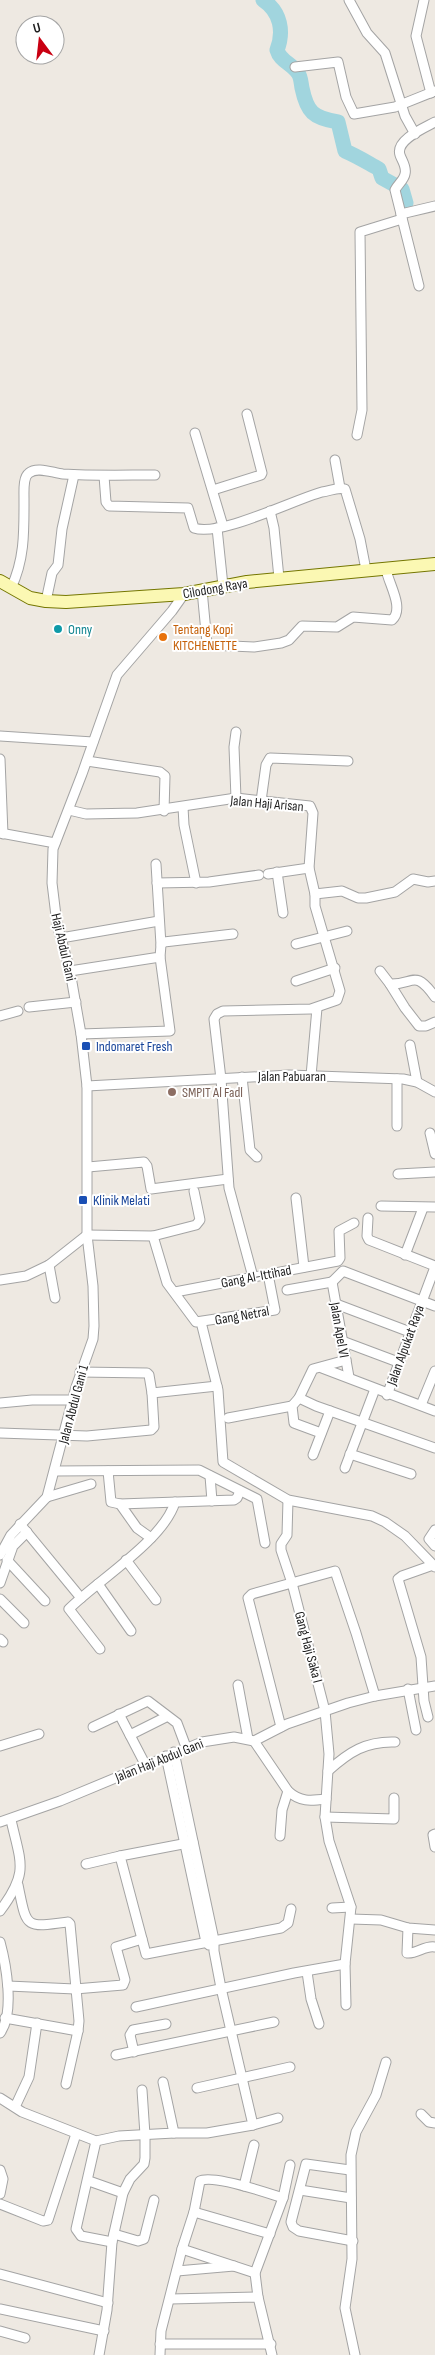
<svg xmlns="http://www.w3.org/2000/svg" width="435" height="2355" viewBox="0 0 435 2355" font-family="'Sofia Sans Condensed',sans-serif">
<rect width="100%" height="100%" fill="#eee9e2"/>
<g fill="none" stroke-linecap="round" stroke-linejoin="round">
<!-- river -->
<path stroke="#a1d5de" stroke-width="15" d="M263,0C281,12 284,32 277,50C280,61 291,63 298,73C301,77 301,83 302,88C307,112 313,118 338,122L345,151C357,156 368,163 379,169L382,178L402,189L406,203"/>
<!-- street casing -->
<g stroke="#a4a4a4" stroke-width="11">
<g id="street">
<polyline points="349,0 367,33 385,53 405,116 415,134"/>
<polyline points="424,0 416,36 431,93"/>
<polyline points="295,67 338,62 346,97 354,114 395,107 435,91"/>
<polyline points="401,214 435,206"/>
<path d="M419,286L395,190C398,184 404,180 405,174C407,167 402,161 400,155C395,140 424,128 435,122"/>
<polyline points="195,433 223,526"/>
<polyline points="357,435 362,410 360,232 402,219"/>
<polyline points="335,460 340,488"/>
<path d="M104,476L106,502L109,506L188,508L194,528C220,537 293,500 322,492C330,491 337,487 345,489L360,539L366,570"/>
<polyline points="213,490 261,475 262,473 247,414"/>
<polyline points="270,511 274,528 279,578"/>
<polyline points="217,528 223,586"/>
<path d="M11,588C25,559 24,530 24,498C24,491 23,477 29,473C37,466 53,473 63,474C94,476 125,475 155,475"/>
<path d="M202,590L207,643L209,645L254,647L281,643L289,640L302,626L337,627L353,617L392,620C405,608 388,583 386,569"/>
<polyline points="46,601 52,573 58,565 62,529 74,475"/>
<polyline points="0,736 93,742"/>
<polyline points="0,759 3,834"/>
<polyline points="87,761 160,772 165,776 164,811"/>
<polyline points="236,798 234,747 236,732"/>
<polyline points="261,801 266,765 270,758 348,761"/>
<polyline points="183,807 184,825 196,883"/>
<polyline points="69,810 86,814 137,813 236,798 310,806 313,813 309,868 315,894 342,891 358,898 366,898 395,892 413,879 428,882 435,881"/>
<polyline points="0,833 55,843"/>
<polyline points="156,864 161,945"/>
<polyline points="277,872 283,913"/>
<polyline points="268,874 309,868"/>
<polyline points="157,883 209,882 259,875"/>
<polyline points="61,938 159,921"/>
<polyline points="296,944 347,931"/>
<polyline points="70,971 160,957 161,945 164,942 233,934"/>
<path d="M380,971L390,984C414,985 414,968 435,997"/>
<polyline points="296,981 335,968"/>
<polyline points="390,984 405,1008 419,1026 426,1026 435,1022"/>
<polyline points="29,1007 76,1002"/>
<polyline points="0,1016 18,1011"/>
<polyline points="81,1034 170,1031 160,957"/>
<polyline points="410,1045 417,1082"/>
<polyline points="311,1076 317,1008"/>
<polyline points="242,1077 250,1150 257,1157"/>
<polyline points="397,1079 397,1126"/>
<polyline points="87,1086 289,1075 403,1079 417,1082 435,1092"/>
<polyline points="430,1133 435,1154"/>
<polyline points="88,1167 144,1162 147,1166 151,1189 228,1179"/>
<polyline points="398,1174 435,1172"/>
<polyline points="296,1198 304,1267"/>
<polyline points="381,1206 435,1207"/>
<polyline points="368,1218 367,1236 369,1240 435,1266"/>
<polyline points="87,1235 153,1236 196,1225 200,1220 194,1191"/>
<polyline points="153,1236 167,1283 196,1322 275,1310 268,1274"/>
<polyline points="405,1255 423,1208"/>
<polyline points="49,1265 55,1298"/>
<polyline points="253,1277 229,1188 221,1079 214,1019 217,1014 223,1011 311,1009 337,1000 340,991 315,906 315,894"/>
<polyline points="0,1280 26,1276 49,1265 87,1235"/>
<polyline points="332,1282 343,1271 435,1306"/>
<polyline points="332,1282 349,1377"/>
<polyline points="287,1290 332,1282"/>
<polyline points="175,1292 338,1261 340,1258 339,1231 354,1223"/>
<polyline points="336,1304 410,1332"/>
<polyline points="201,1322 218,1390 223,1462 288,1500 372,1516 385,1522 405,1536 435,1567"/>
<polyline points="342,1341 398,1362"/>
<polyline points="322,1368 435,1411"/>
<polyline points="80,1372 147,1373 149,1375 152,1393 217,1386"/>
<polyline points="387,1395 435,1267"/>
<polyline points="299,1398 316,1406 435,1448"/>
<polyline points="0,1403 32,1400 73,1400"/>
<polyline points="421,1405 435,1371"/>
<polyline points="228,1418 292,1406"/>
<polyline points="0,1433 87,1436 151,1430 154,1427 152,1393"/>
<polyline points="321,1433 294,1423 292,1406 299,1398 313,1369 346,1360"/>
<polyline points="350,1454 411,1474"/>
<polyline points="313,1455 330,1411"/>
<polyline points="345,1468 375,1389"/>
<polyline points="55,1471 199,1470 257,1499 265,1543"/>
<polyline points="108,1471 111,1502 120,1504 234,1500 237,1498 240,1491"/>
<polyline points="210,1476 212,1501"/>
<polyline points="47,1497 91,1484"/>
<polyline points="288,1500 287,1535 281,1544 281,1550 292,1583 325,1711 329,1754 325,1817 329,1841 351,1907 345,1964 346,2005"/>
<polyline points="120,1504 137,1528 151,1538"/>
<polyline points="20,1524 81,1598"/>
<polyline points="435,1530 429,1539 435,1546"/>
<polyline points="0,1555 11,1535 47,1497 76,1387 93,1339 94,1326 93,1286 87,1235 87,1086 81,1034 70,971 57,924 52,883 53,849 82,774 117,675 172,611 184,594"/>
<polyline points="7,1560 45,1601"/>
<polyline points="126,1560 156,1600"/>
<polyline points="0,1583 13,1546 27,1532"/>
<polyline points="98,1584 131,1631"/>
<polyline points="0,1599 24,1623"/>
<polyline points="0,1639 3,1642"/>
<path d="M100,1649L69,1609C98,1580 164,1540 175,1502"/>
<polyline points="238,1685 248,1739"/>
<polyline points="408,1689 416,1730"/>
<polyline points="119,1714 145,1764"/>
<polyline points="428,1717 424,1701 421,1657 398,1579 402,1576 433,1565"/>
<polyline points="93,1727 148,1701 177,1723 186,1747"/>
<polyline points="281,1727 248,1598 252,1594 335,1571 356,1633 375,1696"/>
<polyline points="130,1735 166,1717"/>
<path d="M254,1741L288,1791C300,1802 310,1801 326,1799"/>
<polyline points="0,1746 39,1734"/>
<polyline points="166,1756 206,1942 209,1945"/>
<path d="M328,1771C349,1752 366,1741 395,1742"/>
<polyline points="325,1817 394,1819 394,1798"/>
<polyline points="0,1822 60,1801 202,1742 234,1737 254,1741 287,1724 348,1703 375,1696 435,1686"/>
<polyline points="435,1834 433,1835 435,1847"/>
<polyline points="280,1836 282,1810 288,1791"/>
<polyline points="193,1842 120,1856 146,1954 281,1928 288,1923 291,1909"/>
<polyline points="86,1864 120,1856"/>
<polyline points="332,1908 351,1907"/>
<path d="M0,1911C29,1872 21,1864 11,1820"/>
<polyline points="351,1919 381,1920 408,1928 435,1930"/>
<path d="M408,1928L407,1953C417,1954 425,1945 435,1947"/>
<path d="M0,1942C6,1964 15,2013 0,2033"/>
<polyline points="307,1972 311,1999 319,2024"/>
<polyline points="8,1986 75,1989 123,1985 125,1980 116,1947 142,1939"/>
<polyline points="136,2007 294,1973 345,1964"/>
<path d="M5,2018L78,2031L79,2021L70,1924L68,1922C24,1928 27,1928 18,1885"/>
<polyline points="134,2052 130,2035 133,2030 166,2024"/>
<polyline points="116,2055 274,2022"/>
<polyline points="66,2084 78,2031"/>
<polyline points="197,2088 290,2067"/>
<polyline points="0,2098 22,2112 96,2141 119,2136 174,2133 163,2082"/>
<polyline points="15,2107 29,2077 37,2023"/>
<polyline points="421,2114 429,2122 435,2123"/>
<polyline points="253,2125 278,2118"/>
<polyline points="174,2133 207,2133 253,2125 221,1988 214,1951 214,1940 174,1752"/>
<polyline points="96,2141 76,2229 81,2236 112,2242"/>
<polyline points="0,2170 3,2179 0,2194"/>
<polyline points="350,2170 306,2164 291,2222 293,2227 299,2231 353,2241"/>
<polyline points="89,2181 123,2193"/>
<polyline points="244,2186 254,2145"/>
<polyline points="300,2190 351,2198"/>
<polyline points="0,2204 43,2221 48,2220 76,2134"/>
<polyline points="194,2212 270,2234"/>
<polyline points="114,2234 138,2241 144,2239 154,2200"/>
<polyline points="182,2249 255,2273"/>
<polyline points="177,2271 234,2266"/>
<polyline points="0,2274 108,2303"/>
<polyline points="258,2297 255,2273 283,2198 290,2165"/>
<polyline points="170,2299 258,2297 272,2355"/>
<polyline points="0,2309 104,2331"/>
<polyline points="0,2331 25,2338"/>
<polyline points="160,2344 271,2344"/>
<polyline points="99,2355 107,2310 112,2242 123,2193 130,2179 144,2164 145,2158 145,2135 142,2090"/>
<path d="M160,2355L161,2331L182,2249L194,2212L200,2181C212,2174 268,2193 283,2198"/>
<polyline points="355,2355 345,2308 352,2259 351,2155 356,2132 376,2095 386,2062"/>
</g>
</g>
<!-- secondary casing -->
<g stroke="#747601" stroke-width="14">
<polyline id="secondary" points="0,581 30,598 46,601 66,602 184,594 247,582 435,564"/>
</g>
<!-- street -->
<use href="#street" stroke="#fff" stroke-width="9"/>
<!-- secondary -->
<use href="#secondary" stroke="#fbf8b3" stroke-width="12"/>
</g>
<!-- markers -->
<circle fill="#0f9aa8" stroke="#fff" stroke-width="2" cx="58" cy="629" r="5"/>
<circle fill="#e8710a" stroke="#fff" stroke-width="2" cx="163" cy="637" r="5"/>
<g fill="#1a4fb4" stroke="#fff" stroke-width="2">
<rect x="81" y="1041" width="10" height="10" rx="2.5"/>
<rect x="78" y="1195" width="10" height="10" rx="2.5"/>
</g>
<circle fill="#8d6e63" stroke="#fff" stroke-width="2" cx="172" cy="1092" r="5"/>
<g text-anchor="middle" stroke-width="4" stroke-linejoin="round" paint-order="stroke">
<!-- street labels -->
<g font-size="14" fill="#1d1d1d" stroke="#fff">
<text transform="translate(215 588) rotate(-10)" y="5">Cilodong Raya</text>
<text transform="translate(267 803) rotate(5)" y="5">Jalan Haji Arisan</text>
<text transform="translate(64 947) rotate(77)" y="5">Haji Abdul Gani</text>
<text x="292" y="1081">Jalan Pabuaran</text>
<text transform="translate(256 1276) rotate(-11)" y="5">Gang Al-Ittihad</text>
<text transform="translate(242 1315) rotate(-10)" y="5">Gang Netral</text>
<text transform="translate(340 1330) rotate(80)" y="5">Jalan Apel VI</text>
<text transform="translate(405 1345) rotate(-70)" y="5">Jalan Alpukat Raya</text>
<text transform="translate(73 1404) rotate(-75)" y="5">Jalan Abdul Gani 1</text>
<text transform="translate(309 1647) rotate(75)" y="5">Gang Haji Saka I</text>
<text transform="translate(159 1760) rotate(-22)" y="5">Jalan Haji Abdul Gani</text>
</g>
<!-- culture labels -->
<g font-size="14" fill="#0d838f" stroke="#fff" text-anchor="start">
<text x="68" y="634">Onny</text>
</g>
<!-- food labels -->
<g font-size="14" fill="#c56008" stroke="#fff" text-anchor="start">
<text x="173" y="634">Tentang Kopi<tspan x="173" dy="16">KITCHENETTE</tspan></text>
</g>
<!-- transit labels -->
<g font-size="14" fill="#164399" stroke="#fff" text-anchor="start">
<text x="96" y="1051">Indomaret Fresh</text>
<text x="93" y="1205">Klinik Melati</text>
</g>
<!-- education labels -->
<g font-size="14" fill="#785e54" stroke="#fff" text-anchor="start">
<text x="182" y="1097">SMPIT Al Fadl</text>
</g>
</g>
<!-- north arrow -->
<g transform="translate(40 40) rotate(345)"><circle r="24" fill="#ffffff" stroke="#a5a5a5"/>
<path d="M0-4L9 19L0 12L-9 19Z" fill="#c90012"/>
<text y="-8" font-size="14" font-weight="bold" text-anchor="middle" fill="#1d1d1d">U</text>
</g>
</svg>
